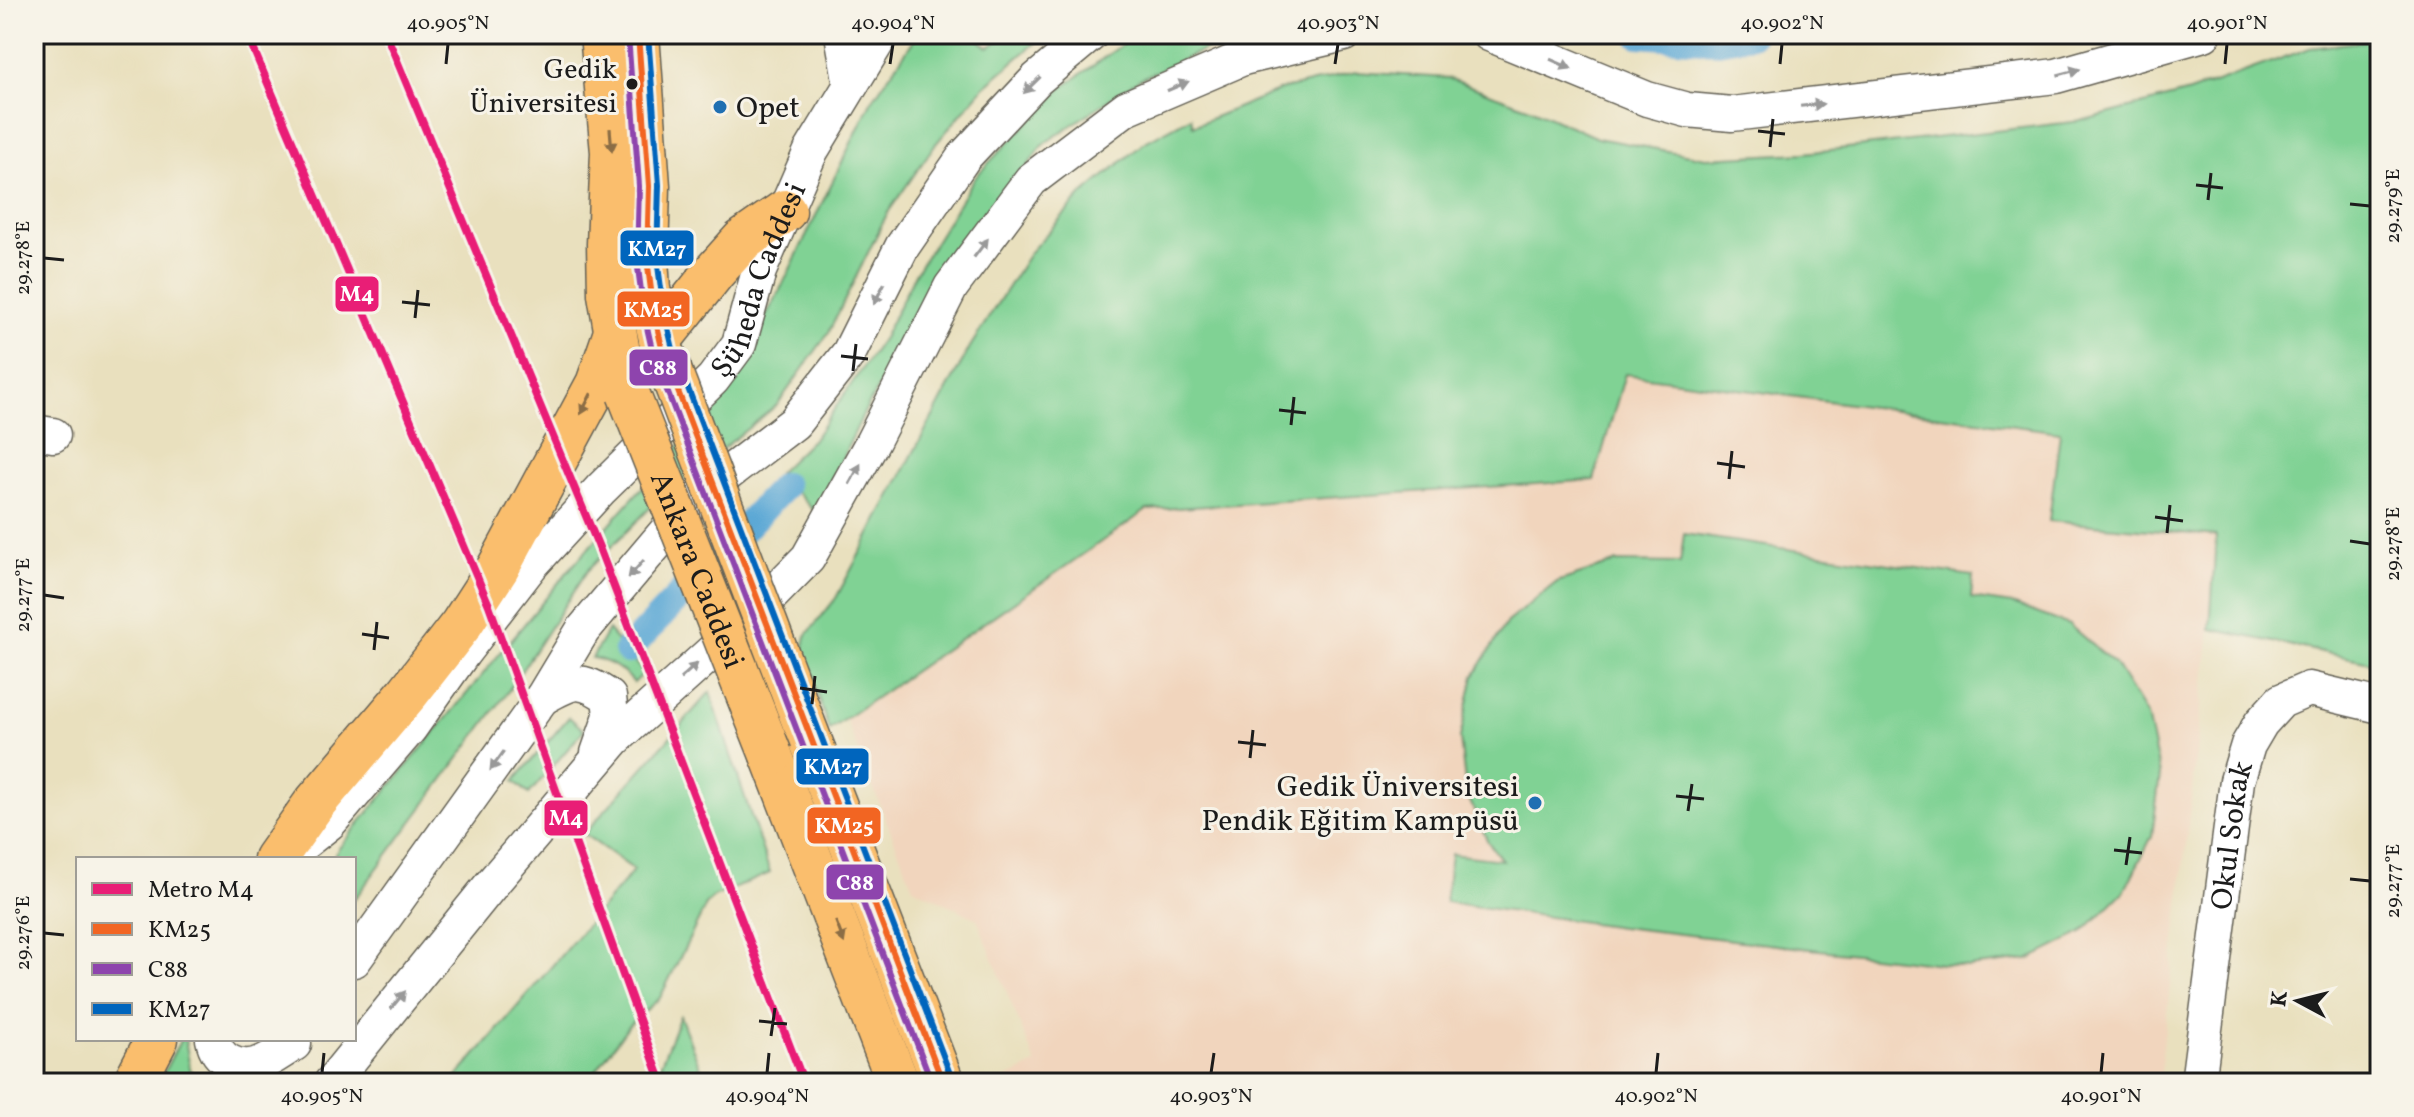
<svg xmlns="http://www.w3.org/2000/svg" width="2414" height="1117" viewBox="0 0 2414 1117" font-family="Vollkorn,serif">
<rect width="100%" height="100%" fill="#f7f3e8"/>
<filter id="ink" filterUnits="userSpaceOnUse"><feTurbulence type="fractalNoise" baseFrequency=".0125" numOctaves="2"/><feDisplacementMap in="SourceGraphic" scale="16" xChannelSelector="R" yChannelSelector="G"/><feConvolveMatrix kernelMatrix="1 2 1 2 8 2 1 2 1" color-interpolation-filters="sRGB"/></filter>
<filter id="wash" filterUnits="userSpaceOnUse"><feTurbulence type="fractalNoise" baseFrequency=".006" numOctaves="4" result="noise"/><feDisplacementMap in="SourceGraphic" scale="32" xChannelSelector="R" yChannelSelector="G"/><feGaussianBlur stdDeviation="1.8" result="paint"/><feColorMatrix in="noise" values="0 0 0 0 0 0 0 0 0 0 0 0 0 0 0 0 0 1.4 0 .05"/><feComposite in="paint" operator="in"/></filter>
<g filter="url(#wash)">
<rect width="100%" height="100%" fill="#e9e0be"/>
<!-- built -->
<polygon fill="#f1d5bd" points="1624,374 2061,432 2049,521 2217,536 2210,629 2159,1083 997,1083 1036,1064 977,919 913,887 846,720 1147,510 1594,480"/>
<!-- green -->
<g fill="#80d294" stroke="#4e7758" stroke-width="2">
<polygon points="918,34 972,34 988,47 1011,34 1046,34 984,87 934,146 887,214 829,332 777,405 654,504 587,571 507,693 354,900 354,859 332,859 339,848 569,570 716,404 777,296 871,102"/>
<polygon points="1137,34 1246,34 1226,40 1140,79 1045,143 982,225 909,332 864,413 816,513 778,473 815,437 883,338 915,274 975,177 1059,90"/>
<polygon points="2380,39 2380,664 2210,629 2216,536 2049,521 2060,432 1625,374 1594,480 1147,510 829,730 803,650 806,636 836,598 970,347 1030,252 1082,195 1145,142 1191,117 1193,126 1280,90 1356,72 1448,78 1530,108 1597,138 1706,158 1804,153 2081,121 2189,92 2310,48"/>
<polygon points="1684,534 1973,576 1971,598 2012,604 2069,625 2115,664 2147,716 2160,775 2152,836 2125,890 2082,933 2028,960 1968,967 1620,927 1445,902 1451,854 1502,860 1488,842 1466,792 1460,738 1474,676 1507,622 1557,582 1617,562 1680,563"/>
<path d="M608,630L644,673L634,683C622,669 610,661 592,658Z"/>
<polygon points="710,692 770,873 714,897 707,903 660,998 629,1025 587,1083 452,1083 634,870 584,834"/>
<polygon points="569,717 584,730 529,794 514,781"/>
<polygon points="680,1016 706,1083 653,1083"/>
<polygon points="181,1039 185,1039 191,1074 198,1083 158,1083"/>
</g>
<g fill="none" stroke-linecap="round" stroke-linejoin="round">
<!-- canal -->
<g stroke="#5ca8d5" stroke-width="28">
<polyline points="1639,34 1717,40 1751,34"/>
<polyline points="628,650 784,486"/>
</g>
</g>
</g>
<g filter="url(#ink)">
<g fill="none" stroke-linecap="round" stroke-linejoin="round">
<!-- minor casing -->
<g stroke="#646155" stroke-width="37">
<g id="minor">
<polyline points="842,34 851,85"/>
<polyline points="1489,34 1647,99 1687,110 1732,114 2056,76 2204,34"/>
<polyline points="34,432 53,435"/>
<path d="M542,698C572,681 579,676 609,697L611,716L598,753"/>
<path id="s1" d="M287,856L329,823L410,728L463,653L531,565L601,489L713,379L739,344L759,271L811,151L882,34"/>
<polyline points="354,960 542,698 583,630 693,500 794,423 849,353 902,247 964,157 1037,79 1091,34"/>
<path d="M213,1039C217,1060 238,1071 259,1064C271,1060 283,1050 294,1044"/>
<polyline points="331,1083 495,880 615,739 743,624 808,558 872,443 951,287 1031,180 1126,108 1243,58 1344,34"/>
<path id="s2" d="M2198,1083L2237,781L2248,745L2261,723L2281,701L2309,689L2380,706"/>
</g>
</g>
<!-- major casing -->
<g stroke="#646155" stroke-width="45">
<g id="major">
<polyline points="601,34 612,152 608,244 609,294 620,359"/>
<polyline points="638,34 649,186 647,259 649,289 663,352 670,370"/>
<polyline points="660,340 715,271 742,241 785,211"/>
<polyline points="803,721 943,1083"/>
<polyline points="771,755 898,1083"/>
<polyline points="275,859 314,804 408,693 461,625 498,568 597,384 615,332"/>
<polyline points="134,1083 157,1039"/>
</g>
</g>
<!-- minor -->
<use href="#minor" stroke="#fff" stroke-width="34"/>
<!-- major -->
<use href="#major" stroke="#fabe6d" stroke-width="42"/>
<!-- major-bridge casing -->
<g stroke="#646155" stroke-width="45" stroke-linecap="butt">
<g id="major-bridge">
<polyline points="670,370 803,721"/>
<path id="s3" d="M628,393L771,755"/>
</g>
</g>
<!-- major-bridge -->
<use href="#major-bridge" stroke="#fabe6d" stroke-width="42"/>
<!-- bus-1 casing -->
<g stroke="#f7f3e8" stroke-width="12">
<polyline id="bus-1" points="638,34 649,186 647,259 654,313 663,352 943,1083"/>
</g>
<!-- bus-2 casing -->
<g stroke="#f7f3e8" stroke-width="12">
<polyline id="bus-2" points="628,35 639,186 637,260 644,314 653,354 932,1083"/>
</g>
<!-- bus-3 casing -->
<g stroke="#f7f3e8" stroke-width="12">
<polyline id="bus-3" points="648,34 659,185 657,258 664,311 673,349 952,1079"/>
</g>
<!-- bus-1 -->
<use href="#bus-1" stroke="#f26522" stroke-width="6"/>
<!-- bus-2 -->
<use href="#bus-2" stroke="#8e44ad" stroke-width="6"/>
<!-- bus-3 -->
<use href="#bus-3" stroke="#0065bd" stroke-width="6"/>
<!-- metro-1 casing -->
<g stroke="#f7f3e8" stroke-width="14">
<g id="metro-1">
<polyline points="247,34 489,605 662,1083"/>
<polyline points="386,34 598,545 804,1083"/>
</g>
</g>
<!-- metro-1 -->
<use href="#metro-1" stroke="#e91e76" stroke-width="8"/>
</g>
<!-- one-way arrows -->
<defs><path id="oneway-solid" d="M-6-.8H1V-3.2L6.5 0L1 3.2V.8H-6Z" transform="scale(2)"/></defs>
<g fill="#999">
<use href="#oneway-solid" transform="translate(1561 64) rotate(24)"/>
<use href="#oneway-solid" transform="translate(2069 72) rotate(-15)"/>
<use href="#oneway-solid" transform="translate(1032 85) rotate(135)"/>
<use href="#oneway-solid" transform="translate(1178 86) rotate(-23)"/>
<use href="#oneway-solid" transform="translate(1812 105) rotate(-6)"/>
<use href="#oneway-solid" transform="translate(981 248) rotate(-53)"/>
<use href="#oneway-solid" transform="translate(879 294) rotate(117)"/>
<use href="#oneway-solid" transform="translate(855 474) rotate(-61)"/>
<use href="#oneway-solid" transform="translate(636 569) rotate(131)"/>
<use href="#oneway-solid" transform="translate(689 671) rotate(-42)"/>
<use href="#oneway-solid" transform="translate(497 761) rotate(126)"/>
<use href="#oneway-solid" transform="translate(398 1000) rotate(-51)"/>
</g>
<g fill="#8b6d44">
<use href="#oneway-solid" transform="translate(611 140) rotate(85)"/>
<use href="#oneway-solid" transform="translate(586 404) rotate(117)"/>
<use href="#oneway-solid" transform="translate(840 932) rotate(69)"/>
</g>
</g>
<!-- ticks -->
<path fill="none" stroke="#1c1c1c" stroke-width="3" d="M446,64L448,44M890,64L893,44M1335,64L1338,44M1780,64L1782,44M2225,64L2227,44M1758,131L1785,134M1770,147L1773,119M2196,185L2223,188M2208,200L2211,173M2350,204L2370,206M44,258L64,260M402,302L430,305M415,318L418,290M841,356L868,359M853,371L856,344M1279,410L1306,413M1291,425L1294,397M1717,463L1745,467M1729,479L1732,451M2155,517L2183,521M2167,533L2170,505M2350,541L2370,544M44,595L64,598M362,634L389,638M374,650L377,622M800,688L827,692M812,704L815,676M1238,742L1266,745M1250,758L1253,730M1676,796L1704,799M1688,811L1692,784M2114,850L2142,853M2126,865L2130,837M2350,879L2370,881M44,933L64,935M759,1021L787,1024M771,1036L775,1008M322,1073L324,1053M767,1073L769,1053M1211,1073L1214,1053M1656,1073L1658,1053M2101,1073L2103,1053"/>
<!-- markers -->
<circle fill="#1c1c1c" stroke="#f7f3e8" stroke-width="3" cx="632" cy="84" r="7"/>
<g fill="#1f6fb2" stroke="#f7f3e8" stroke-width="3">
<circle cx="720" cy="107" r="8"/>
<circle cx="1535" cy="803" r="8"/>
</g>
<g text-anchor="middle" stroke-width="6" stroke-linejoin="round" paint-order="stroke">
<!-- bus labels -->
<g font-size="28" fill="#1c1c1c" stroke="#f7f3e8" text-anchor="end">
<text x="617" y="78">Gedik<tspan x="617" dy="34">Üniversitesi</tspan></text>
</g>
<!-- poi labels -->
<g font-size="30" fill="#1c1c1c" stroke="#f7f3e8" text-anchor="start">
<text x="736" y="117">Opet</text>
<text x="1519" y="796" text-anchor="end">Gedik Üniversitesi<tspan x="1519" dy="34">Pendik Eğitim Kampüsü</tspan></text>
</g>
<!-- street labels -->
<g font-size="30" fill="#1c1c1c" stroke="#f7f3e8">
<text dy="10" stroke="none"><textPath href="#s1" startOffset="752">Şüheda Caddesi</textPath></text>
<text dy="10" stroke="none"><textPath href="#s3" startOffset="190">Ankara Caddesi</textPath></text>
<text dy="10" stroke="none"><textPath href="#s2" startOffset="250">Okul Sokak</textPath></text>
</g>
</g>
<g stroke="#f7f3e8" stroke-width="3">
<rect x="619" y="229" width="76" height="38" rx="8" fill="#0065bd"/>
<rect x="334" y="275" width="46" height="38" rx="8" fill="#e91e76"/>
<rect x="616" y="290" width="75" height="38" rx="8" fill="#f26522"/>
<rect x="628" y="348" width="61" height="39" rx="8" fill="#8e44ad"/>
<rect x="795" y="747" width="75" height="39" rx="8" fill="#0065bd"/>
<rect x="543" y="799" width="46" height="38" rx="8" fill="#e91e76"/>
<rect x="806" y="806" width="76" height="39" rx="8" fill="#f26522"/>
<rect x="825" y="863" width="60" height="38" rx="8" fill="#8e44ad"/>
</g>
<g font-size="22" text-anchor="middle" font-weight="bold" fill="#fff">
<text x="657" y="256">KM27</text>
<text x="357" y="301">M4</text>
<text x="653" y="317">KM25</text>
<text x="658" y="375">C88</text>
<text x="833" y="774">KM27</text>
<text x="566" y="825">M4</text>
<text x="844" y="833">KM25</text>
<text x="855" y="890">C88</text>
</g>
<!-- margin -->
<rect width="2414" height="1117" fill="none" stroke="#f7f3e8" stroke-width="88"/>
<!-- legend -->
<rect x="76" y="857" width="280" height="184" fill="#f7f3e8" stroke="#9f9d96" stroke-width="2"/>
<rect x="92" y="883" width="40" height="12" fill="#e91e76" stroke="#9f9d96" stroke-width="2"/>
<text x="148" y="897" font-size="24" fill="#1c1c1c">Metro M4</text>
<rect x="92" y="923" width="40" height="12" fill="#f26522" stroke="#9f9d96" stroke-width="2"/>
<text x="148" y="937" font-size="24" fill="#1c1c1c">KM25</text>
<rect x="92" y="963" width="40" height="12" fill="#8e44ad" stroke="#9f9d96" stroke-width="2"/>
<text x="148" y="977" font-size="24" fill="#1c1c1c">C88</text>
<rect x="92" y="1003" width="40" height="12" fill="#0065bd" stroke="#9f9d96" stroke-width="2"/>
<text x="148" y="1017" font-size="24" fill="#1c1c1c">KM27</text>
<!-- north arrow -->
<g transform="translate(2298 1001) rotate(277)" stroke="#f7f3e8" stroke-width="6" paint-order="stroke">
<path d="M0-6L14 30L0 20L-14 30Z" fill="#1c1c1c"/>
<text y="-12" font-size="22" font-weight="bold" text-anchor="middle" fill="#1c1c1c">K</text>
</g>
<rect x="44" y="44" width="2326" height="1029" fill="none" stroke="#1c1c1c" stroke-width="3"/>
<g font-size="20" text-anchor="middle" fill="#1c1c1c">
<text x="448" y="29">40.905°N</text>
<text x="893" y="29">40.904°N</text>
<text x="1338" y="29">40.903°N</text>
<text x="1782" y="29">40.902°N</text>
<text x="2227" y="29">40.901°N</text>
<text transform="translate(2392 206) rotate(-90)" y="7">29.279°E</text>
<text transform="translate(22 258) rotate(-90)" y="7">29.278°E</text>
<text transform="translate(2392 544) rotate(-90)" y="7">29.278°E</text>
<text transform="translate(22 595) rotate(-90)" y="7">29.277°E</text>
<text transform="translate(2392 881) rotate(-90)" y="7">29.277°E</text>
<text transform="translate(22 933) rotate(-90)" y="7">29.276°E</text>
<text x="322" y="1102">40.905°N</text>
<text x="767" y="1102">40.904°N</text>
<text x="1211" y="1102">40.903°N</text>
<text x="1656" y="1102">40.902°N</text>
<text x="2101" y="1102">40.901°N</text>
</g>
</svg>
